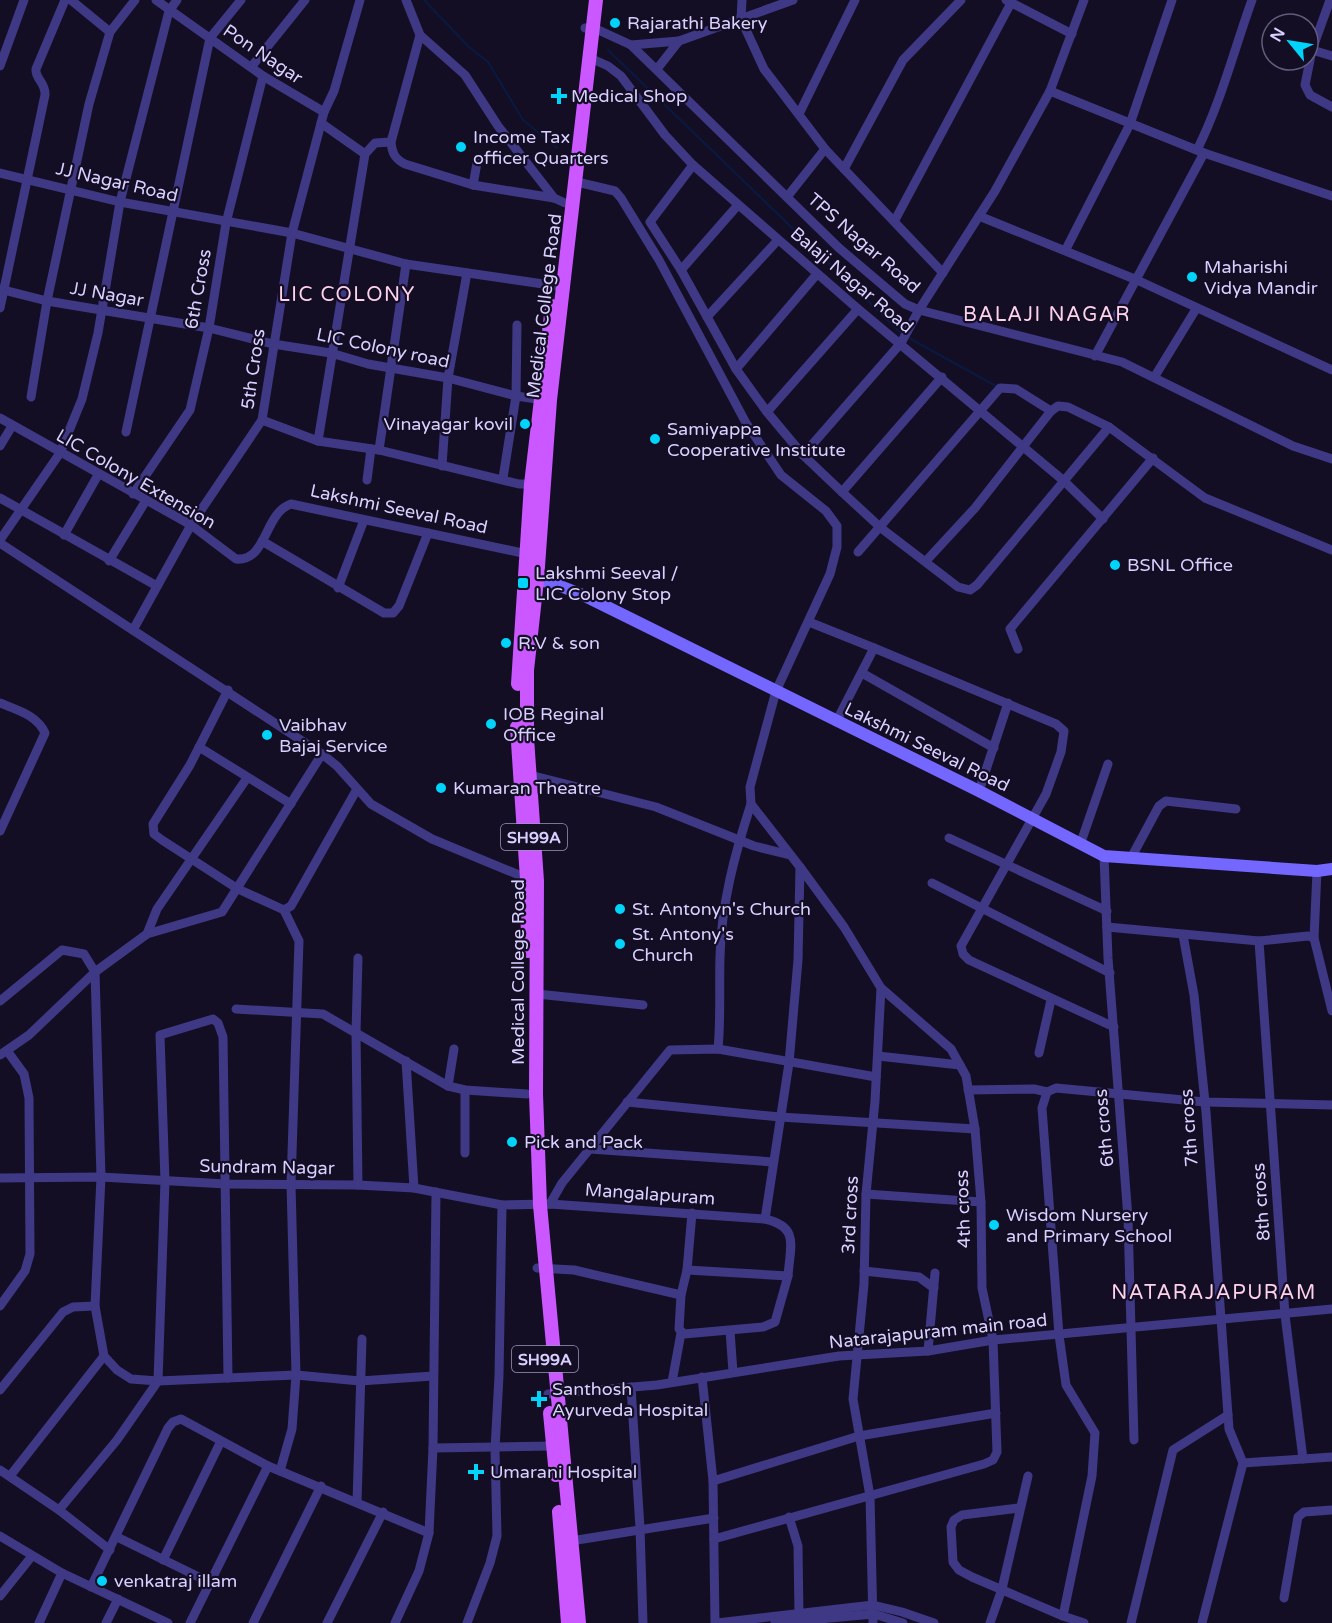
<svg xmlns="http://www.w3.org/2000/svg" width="1332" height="1623" viewBox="0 0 1332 1623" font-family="'Varela Round',sans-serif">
<rect width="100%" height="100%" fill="#130e24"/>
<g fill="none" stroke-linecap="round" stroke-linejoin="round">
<!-- stream -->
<g stroke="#091a42" stroke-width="2">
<polyline points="424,0 469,47 488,62 523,120 557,148"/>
<polyline points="608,50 902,334"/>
<polyline points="907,337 996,386"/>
</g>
<!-- street -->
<g stroke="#3f3884" stroke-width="9">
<polyline points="71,0 110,32"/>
<polyline points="156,0 263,76 324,112"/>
<polyline points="406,0 420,35 465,75 498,126 554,198"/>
<polyline points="742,0 741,19 764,69 825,149 943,273"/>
<polyline points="1006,0 1072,34"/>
<polyline points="1330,0 1312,50 1305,85 1310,95 1332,107"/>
<polyline points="585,28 594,28 631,45 839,248 905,304 919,310 1122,362 1293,446 1332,459"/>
<path d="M420,35L391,142C392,153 395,159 405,164L473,185"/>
<polyline points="679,41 793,0"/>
<polyline points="631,45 679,41 657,69"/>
<polyline points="1312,50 1332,56"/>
<polyline points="590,58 608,66 621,76 665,135 693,165 858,309 1064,481 1103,519"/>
<polyline points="0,66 24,0"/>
<polyline points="252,66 305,0"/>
<polyline points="1050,91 1204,153 1332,196"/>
<polyline points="799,114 855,0"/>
<polyline points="321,123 365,154"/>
<path d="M1197,150C1221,102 1234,50 1252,0"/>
<polyline points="477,163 473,185 554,198 565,203"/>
<polyline points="693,165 650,222 681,270 736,369 767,412 803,455 842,492 881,528 958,587 970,590 977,585 1109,427"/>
<polyline points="844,169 903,60 961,0"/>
<polyline points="0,173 120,202 292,233 406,264 564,287"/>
<polyline points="577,182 615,191 621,198 659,260 746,423 781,475 826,511 837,526 837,547 830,574 776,691 750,787 751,804 800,867"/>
<polyline points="787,197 825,149"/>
<polyline points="979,216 1137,280 1332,370"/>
<polyline points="895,220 1011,3"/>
<polyline points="1066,249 1130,124 1172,0"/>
<polyline points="681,270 738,205"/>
<polyline points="0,289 47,301 209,328 273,344 331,353 368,364 448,378 516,396 544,400"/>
<path d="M0,308L45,95C46,83 35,79 36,69L65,0"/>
<polyline points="707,317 778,240"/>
<polyline points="1095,356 1204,153"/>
<polyline points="736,369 817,274"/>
<polyline points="1155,376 1196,309"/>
<polyline points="31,397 47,301 89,104 110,32 135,0"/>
<polyline points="767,412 858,309"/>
<path d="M0,418L191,525L236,559C267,562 264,513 291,504L527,554"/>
<polyline points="262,420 318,441 379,450 519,484 531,484"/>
<polyline points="126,432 210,38 241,0"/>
<polyline points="318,441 365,154 375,143 391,142"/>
<polyline points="0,446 12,426"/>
<polyline points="379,450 406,264"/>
<polyline points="803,455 901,343 919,310 995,191 1050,91 1084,0"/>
<polyline points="442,466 448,378 467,273"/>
<polyline points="503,478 516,396 517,325"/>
<polyline points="367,480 371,449"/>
<polyline points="842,492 942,377"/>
<polyline points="133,494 190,410 209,328 226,223 263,76"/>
<polyline points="0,498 157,586"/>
<polyline points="64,535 98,475"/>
<polyline points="0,540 60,453 82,399 98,333 120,202 169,11 177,0"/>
<polyline points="262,541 384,613 393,613 399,606 428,533"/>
<polyline points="0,543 322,754 337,766 371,804 432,839 531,880"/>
<polyline points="858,552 1000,388 1016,389 1051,411"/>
<polyline points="109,561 145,502"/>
<polyline points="926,561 975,508 1051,411 1058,406 1068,407 1109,427 1205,498 1332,550"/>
<polyline points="338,588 364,520"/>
<polyline points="809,622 874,648"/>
<polyline points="133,630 191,525 262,420 292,233 324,112 334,91 360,0"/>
<polyline points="1018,649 1010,629 1153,458"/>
<polyline points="862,673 994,748"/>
<polyline points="228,690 190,765 153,824 154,834 162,840 238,889 284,910 291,906 357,789"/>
<path d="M0,703C17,710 37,715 45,733L0,831"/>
<polyline points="836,722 874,648 1056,724 1064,731 1061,752 1046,794 961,946 963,954 969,960 1114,1027"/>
<polyline points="199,747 291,804"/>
<polyline points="530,775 656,807 754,846 790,855"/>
<polyline points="979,791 1008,703"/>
<polyline points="949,838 1107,911"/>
<polyline points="1081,842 1108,764"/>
<polyline points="1104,856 1108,958 1128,1218 1134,1440"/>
<polyline points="1131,858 1159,806 1166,801 1236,809"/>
<polyline points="1317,871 1314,938 1332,1011"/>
<polyline points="932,883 1110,973"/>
<polyline points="1107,927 1259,941 1308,936 1314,938"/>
<polyline points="147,934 157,909 247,778"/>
<polyline points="1183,935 1194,995 1206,1112 1229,1429 1243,1463 1202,1623"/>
<polyline points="1259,941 1285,1315 1303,1459"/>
<polyline points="537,994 643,1005"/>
<polyline points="0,1001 62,950 84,954 95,972 101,1177 95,1306 104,1356 117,1370 131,1379 158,1381 296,1375 360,1381 433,1376"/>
<polyline points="236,1009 323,1014 448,1086 465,1090 527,1094"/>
<path d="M718,1049C721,1018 719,988 720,957C721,905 735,853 751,804"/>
<polyline points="1039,1053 1051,1000"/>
<polyline points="0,1055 29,1035 95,972 147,934 222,912 322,754"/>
<polyline points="878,1056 960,1065"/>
<polyline points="406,1061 414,1188"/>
<polyline points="448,1086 454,1049"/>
<polyline points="968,1090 1034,1089 1047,1092"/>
<polyline points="627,1102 780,1117 975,1129"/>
<polyline points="590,1149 773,1162"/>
<polyline points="465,1153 465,1090"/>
<polyline points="0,1178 101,1177 226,1184 358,1185 414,1188 502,1205 550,1204 765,1219"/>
<polyline points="358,1185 356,1032 358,958"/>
<polyline points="436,1192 433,1448 553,1446"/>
<polyline points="866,1194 981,1202"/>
<polyline points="550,1204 562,1183 670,1050 718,1049 876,1077"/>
<path d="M537,1268L574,1270L681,1295L687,1270L788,1276C790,1246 800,1227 765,1219L789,1063L798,960L800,867L844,927L881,988L875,1101L866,1194L864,1284L853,1399L870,1496L873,1623"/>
<polyline points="687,1270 692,1213"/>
<polyline points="864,1271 919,1277 934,1288"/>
<polyline points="681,1295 679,1329 684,1334 763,1327 775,1322 788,1276"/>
<polyline points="0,1306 25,1271 30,1254 29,1098 24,1074 8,1052"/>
<polyline points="730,1331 733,1372"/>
<polyline points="928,1351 935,1273"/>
<polyline points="702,1377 713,1481 715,1623"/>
<polyline points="672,1382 681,1333"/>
<polyline points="631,1387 640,1528 643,1623"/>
<polyline points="0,1390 63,1312 73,1307 95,1306"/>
<polyline points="548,1394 657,1385 839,1356 928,1351 993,1340 1332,1309"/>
<polyline points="1243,1463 1332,1457"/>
<polyline points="0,1470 59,1510 110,1550"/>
<polyline points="280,1471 292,1429 296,1375 291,1184 299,941 284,910"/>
<polyline points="10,1476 104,1356"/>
<polyline points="713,1481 859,1436 996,1413"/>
<polyline points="357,1502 362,1339"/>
<polyline points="1019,1508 962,1515 954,1520 951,1527 953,1562 959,1570 972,1577 1063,1616"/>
<polyline points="59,1510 117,1440 158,1381 165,1181 160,1035 213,1019 218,1023 223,1037 228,1378"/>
<polyline points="789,1517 798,1546 799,1618"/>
<polyline points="0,1536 62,1573 168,1623"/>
<polyline points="117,1537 209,1582"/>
<polyline points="714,1539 984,1464 993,1460 997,1452 993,1340 982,1288 981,1202 975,1129 966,1076 951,1049 881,988"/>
<polyline points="571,1541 714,1518"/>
<polyline points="163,1560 221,1441"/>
<polyline points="91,1587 168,1428 173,1422 181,1419 268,1466 429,1533"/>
<polyline points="0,1596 32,1556"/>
<polyline points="1284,1598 1298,1517 1304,1512 1332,1510"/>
<polyline points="39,1623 62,1573"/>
<polyline points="106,1623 118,1599"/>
<polyline points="190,1623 268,1466"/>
<polyline points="253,1623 321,1486"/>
<polyline points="327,1623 383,1512"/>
<polyline points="395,1623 419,1571 429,1533 433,1448"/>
<polyline points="467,1623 490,1563 497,1536 495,1449 499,1376 502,1205"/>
<polyline points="717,1623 873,1605 902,1612 934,1623"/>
<polyline points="775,1623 874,1614 903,1623"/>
<polyline points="990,1623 1002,1589 1028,1476"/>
<polyline points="1084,1623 1063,1616 1092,1476 1095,1433 1066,1385 1059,1335 1042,1108 1047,1092 1056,1088 1205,1102 1332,1105"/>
<polyline points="1131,1623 1173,1450 1228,1415"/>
</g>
<!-- secondary -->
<polyline stroke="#7467ff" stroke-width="12" points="529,579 550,582 583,595 979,791 1104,856 1317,871 1332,869"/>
<!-- primary -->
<g stroke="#ca57ff" stroke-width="14">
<polyline points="518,684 531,484 552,306"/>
<polyline points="517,727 527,879 528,951"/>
<polyline points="550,1413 556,1475"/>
<polyline points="559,1512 568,1623"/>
<polyline points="579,1623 540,1205 536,1094 537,881 527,738 527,670 537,580 550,400 596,0"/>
</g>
</g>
<!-- markers -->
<g fill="#00d4fb" stroke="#130e24" stroke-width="2">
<circle cx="615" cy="23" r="6"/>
<path d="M556 87h6v6h6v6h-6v6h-6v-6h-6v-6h6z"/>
<circle cx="461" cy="147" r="6"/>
<circle cx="1192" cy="277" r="6"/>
<circle cx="525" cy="424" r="6"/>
<circle cx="655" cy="439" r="6"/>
<circle cx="1115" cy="565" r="6"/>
<rect x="517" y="577" width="12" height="12" rx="3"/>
<circle cx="506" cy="643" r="6"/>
<circle cx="491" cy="724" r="6"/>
<circle cx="267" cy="735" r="6"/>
<circle cx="441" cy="788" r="6"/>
<circle cx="620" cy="909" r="6"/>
<circle cx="620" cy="944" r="6"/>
<circle cx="512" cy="1142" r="6"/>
<circle cx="994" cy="1225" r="6"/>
<path d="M536 1390h6v6h6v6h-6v6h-6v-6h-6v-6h6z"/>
<path d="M473 1463h6v6h6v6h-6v6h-6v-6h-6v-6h6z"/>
<circle cx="102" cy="1581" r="6"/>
</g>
<g text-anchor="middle" stroke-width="4.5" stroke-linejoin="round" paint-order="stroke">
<!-- shield labels -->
<g fill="#130e24" stroke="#9e96bd" stroke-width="1.5">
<rect x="501" y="824" width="66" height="26" rx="4.5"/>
<rect x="512" y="1346" width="66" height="26" rx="4.5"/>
</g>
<g font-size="16" font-weight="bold" fill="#d9d0ff">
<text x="534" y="843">SH99A</text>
<text x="545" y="1365">SH99A</text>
</g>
<!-- poi labels -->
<g font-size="18" fill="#d9d0ff" stroke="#130e24" text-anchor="start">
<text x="627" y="29">Rajarathi Bakery</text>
<text x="571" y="102">Medical Shop</text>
<text x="473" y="143">Income Tax<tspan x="473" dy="21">officer Quarters</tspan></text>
<text x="1204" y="273">Maharishi<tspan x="1204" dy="21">Vidya Mandir</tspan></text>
<text x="513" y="430" text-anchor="end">Vinayagar kovil</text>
<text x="667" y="435">Samiyappa<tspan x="667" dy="21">Cooperative Institute</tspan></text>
<text x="1127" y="571">BSNL Office</text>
<text x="535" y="579">Lakshmi Seeval /<tspan x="535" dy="21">LIC Colony Stop</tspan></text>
<text x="518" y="649">R.V &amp; son</text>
<text x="503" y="720">IOB Reginal<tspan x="503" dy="21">Office</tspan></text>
<text x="279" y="731">Vaibhav<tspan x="279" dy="21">Bajaj Service</tspan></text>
<text x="453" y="794">Kumaran Theatre</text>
<text x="632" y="915">St. Antonyn's Church</text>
<text x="632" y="940">St. Antony's<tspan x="632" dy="21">Church</tspan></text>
<text x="524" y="1148">Pick and Pack</text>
<text x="1006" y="1221">Wisdom Nursery<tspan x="1006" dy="21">and Primary School</tspan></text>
<text x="552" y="1395">Santhosh<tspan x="552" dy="21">Ayurveda Hospital</tspan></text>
<text x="490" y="1478">Umarani Hospital</text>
<text x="114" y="1587">venkatraj illam</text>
</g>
<!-- street labels -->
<g font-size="18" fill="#d9d0ff" stroke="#130e24">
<text transform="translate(263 54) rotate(34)" y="6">Pon Nagar</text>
<text transform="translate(117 182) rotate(13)" y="6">JJ Nagar Road</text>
<text transform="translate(864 243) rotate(41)" y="6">TPS Nagar Road</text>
<text transform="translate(852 280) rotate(40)" y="6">Balaji Nagar Road</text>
<text transform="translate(198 289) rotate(-80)" y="6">6th Cross</text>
<text transform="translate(107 294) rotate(10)" y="6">JJ Nagar</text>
<text transform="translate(544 306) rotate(-83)" y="6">Medical College Road</text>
<text transform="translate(383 348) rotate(12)" y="6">LIC Colony road</text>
<text transform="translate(253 369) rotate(-82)" y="6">5th Cross</text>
<text transform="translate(136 479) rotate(30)" y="6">LIC Colony Extension</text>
<text transform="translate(399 509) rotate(12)" y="6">Lakshmi Seeval Road</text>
<text transform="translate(927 747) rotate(26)" y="6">Lakshmi Seeval Road</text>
<text transform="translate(518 972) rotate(-90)" y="6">Medical College Road</text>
<text transform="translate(1104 1128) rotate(-95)" y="6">6th cross</text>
<text transform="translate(1189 1128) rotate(-94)" y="6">7th cross</text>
<text transform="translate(267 1167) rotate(1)" y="6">Sundram Nagar</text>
<text transform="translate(650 1194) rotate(4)" y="6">Mangalapuram</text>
<text transform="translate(1261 1202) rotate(-94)" y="6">8th cross</text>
<text transform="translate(963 1209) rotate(-92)" y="6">4th cross</text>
<text transform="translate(850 1215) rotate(-87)" y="6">3rd cross</text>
<text transform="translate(938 1331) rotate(-6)" y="6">Natarajapuram main road</text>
</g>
<!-- neighbourhood labels -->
<g font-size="20" letter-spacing="1.5" fill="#ffd2ec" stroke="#130e24">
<text x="347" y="301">LIC COLONY</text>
<text x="1047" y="321">BALAJI NAGAR</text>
<text x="1214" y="1299">NATARAJAPURAM</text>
</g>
</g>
<!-- north arrow -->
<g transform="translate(1290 42) rotate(300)"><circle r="28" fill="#130e24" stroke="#625c7c" stroke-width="1.5"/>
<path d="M0-4.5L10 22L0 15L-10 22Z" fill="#00d4fb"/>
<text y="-9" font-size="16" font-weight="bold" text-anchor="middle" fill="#d9d0ff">N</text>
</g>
</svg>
